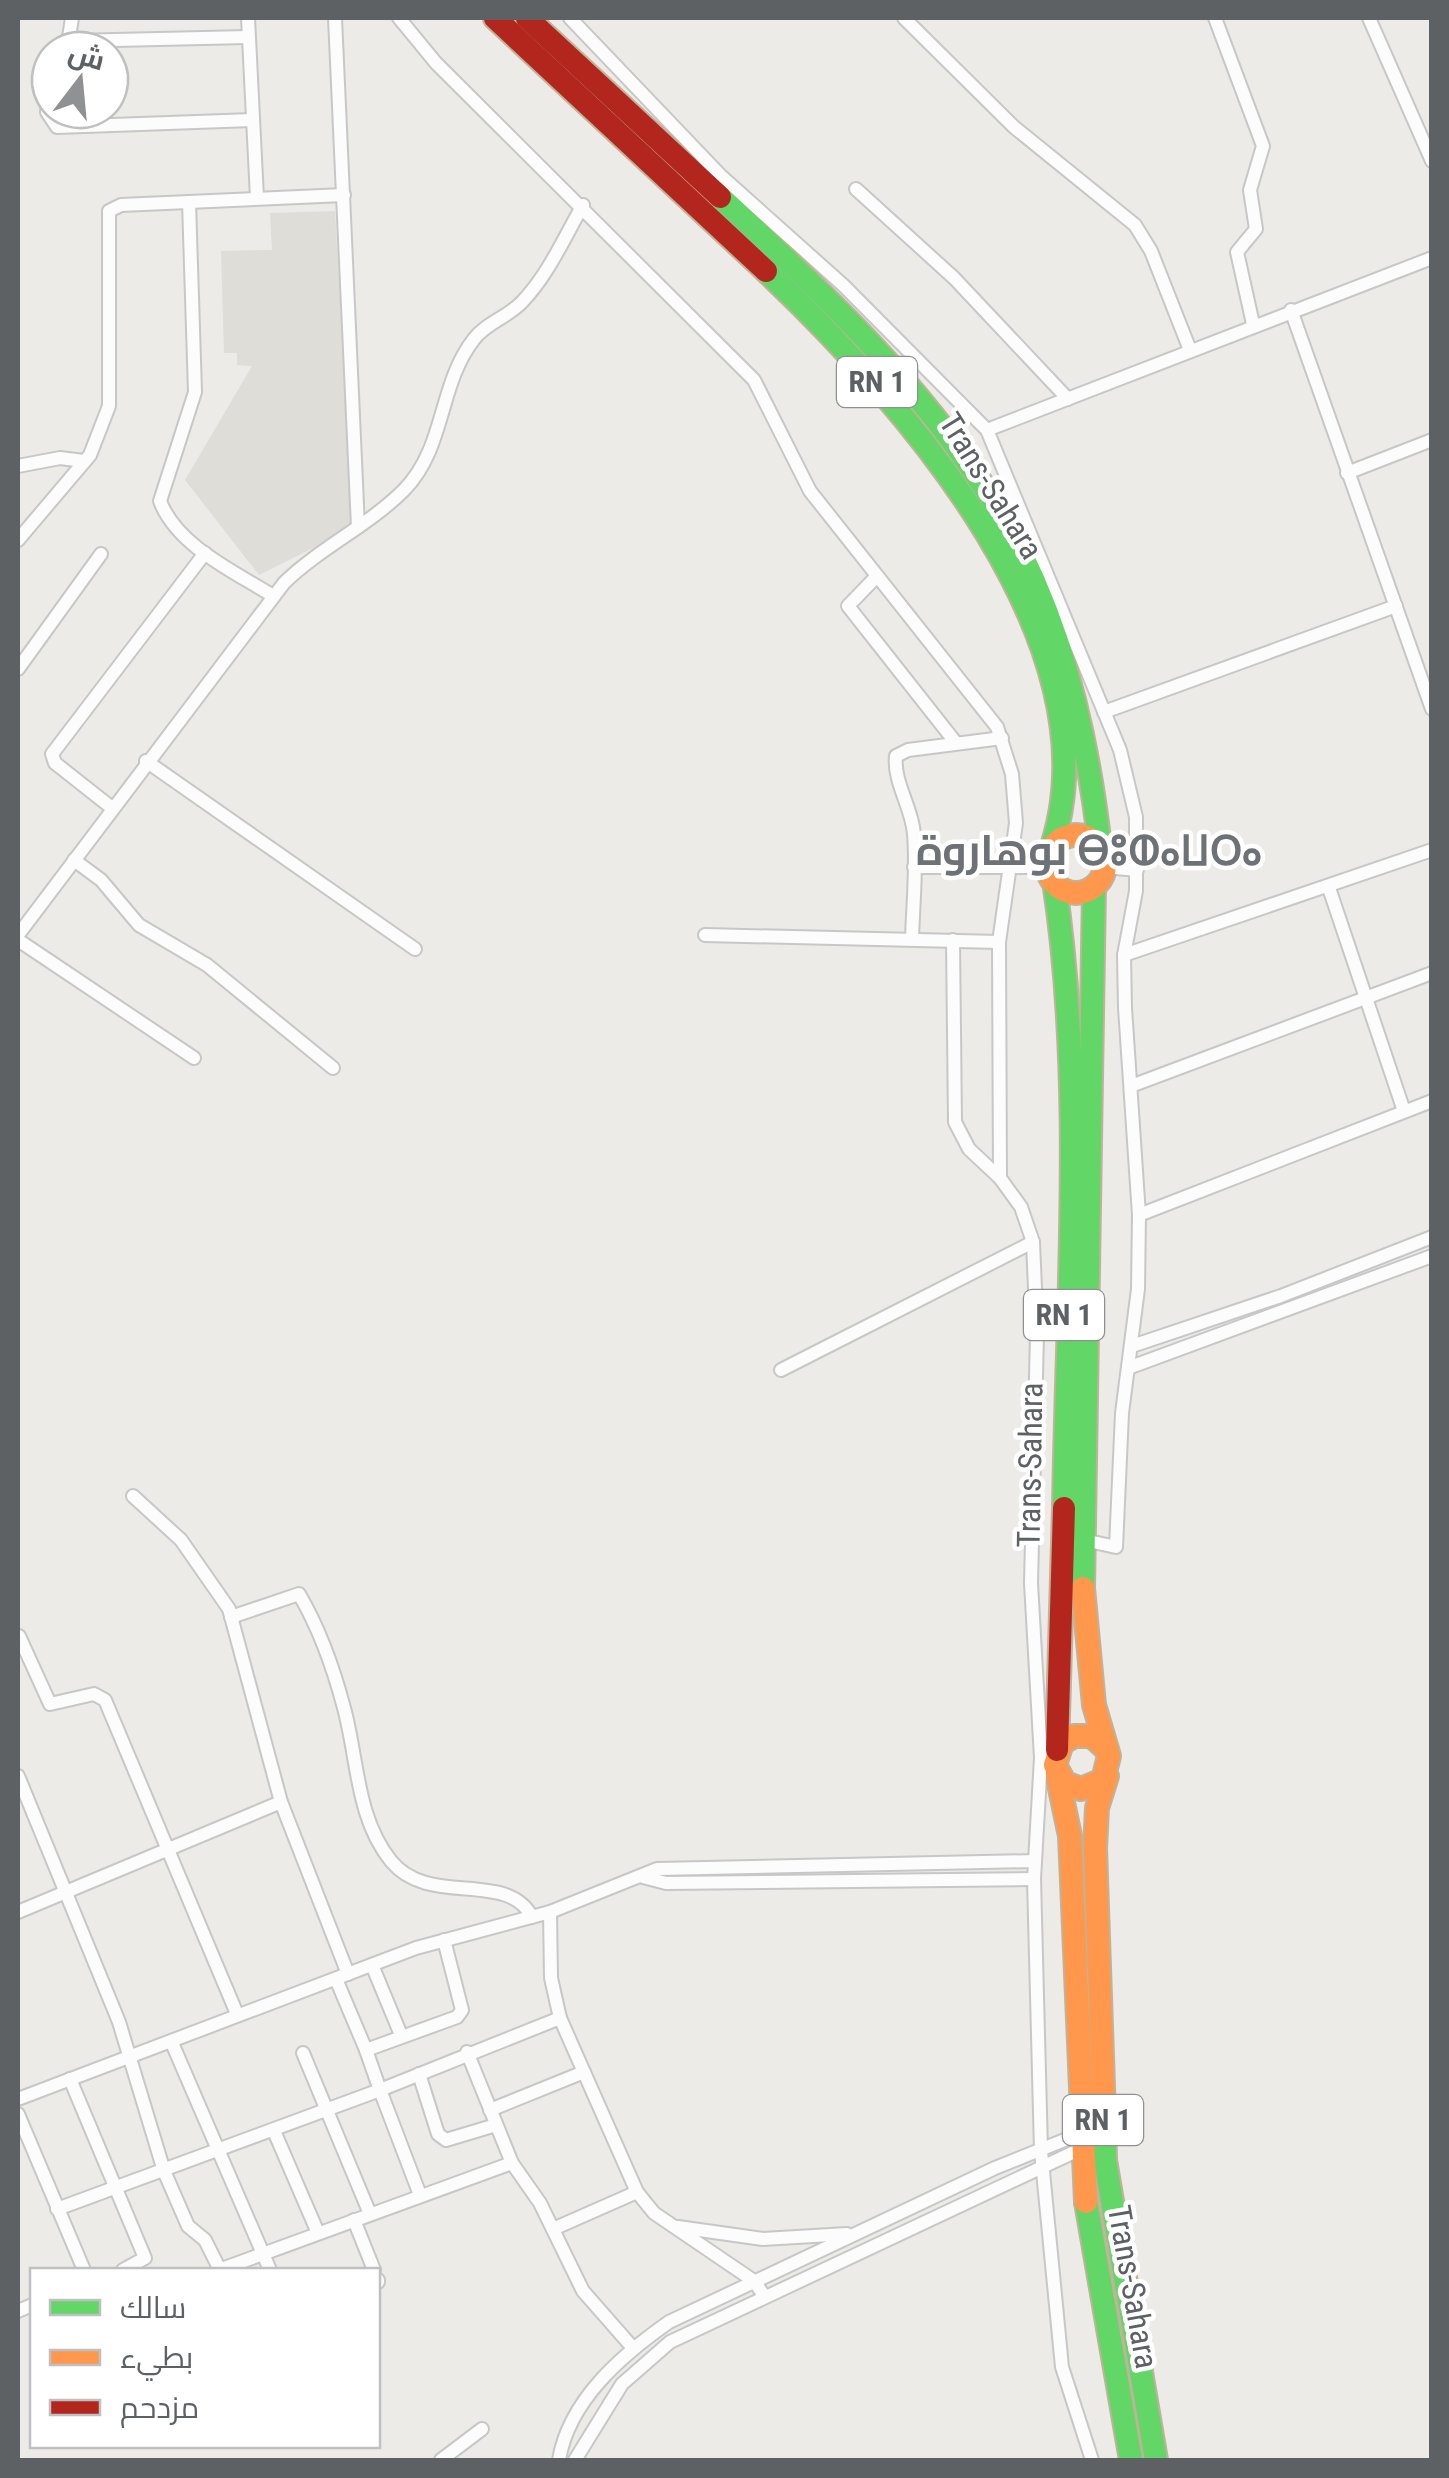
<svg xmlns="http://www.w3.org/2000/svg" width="1449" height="2478" viewBox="0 0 1449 2478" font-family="'Roboto Condensed',Cairo,'Noto Sans Tifinagh',sans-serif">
<rect width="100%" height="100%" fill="#ecebe8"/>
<!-- education -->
<polygon fill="#dfddd8" points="335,211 353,528 259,575 185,480 252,366 237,365 237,353 224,353 221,251 272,250 270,213"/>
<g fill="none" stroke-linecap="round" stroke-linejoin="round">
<!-- street casing -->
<g stroke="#c7c7c7" stroke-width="16">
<g id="street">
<polyline points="248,18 257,198"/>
<polyline points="335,18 358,527"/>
<polyline points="399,18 436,63 754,380 810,491 997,727 1012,774 1016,823 999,942 1000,1178 1021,1207 1033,1242 1037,1335 1031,1583 1041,1758 1034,1879 1041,2151 1062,2367 1092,2460"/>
<polyline points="570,18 721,176 843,285 987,430"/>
<polyline points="904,18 1014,127 1135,225 1151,251 1190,350"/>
<polyline points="1215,18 1263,146 1250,190 1256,229 1237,252 1253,324"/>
<polyline points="1369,18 1432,161"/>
<polyline points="70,41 248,37"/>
<polyline points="67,50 72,18"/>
<polyline points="50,95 47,112 57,127 252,120"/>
<polyline points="856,189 954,278 1068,399"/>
<path d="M189,202L195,392L160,501C177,546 235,572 273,596"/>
<polyline points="1291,310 1432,709"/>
<polyline points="18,466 60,458 84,461"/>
<polyline points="1347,473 1432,440"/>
<polyline points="18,540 90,455 109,406 109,211 121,205 344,195"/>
<polyline points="876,577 848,606 956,743"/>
<polyline points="18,669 101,554"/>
<polyline points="1104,712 1396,606"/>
<polyline points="146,761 415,949"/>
<polyline points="112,808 55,763 52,754 205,553"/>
<polyline points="74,860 101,880 139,925 207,965 333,1068"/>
<polyline points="914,867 1048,867"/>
<polyline points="1105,867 1137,870"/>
<polyline points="1329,888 1404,1111"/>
<path d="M18,935L284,583C321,547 368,526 404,490C446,447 438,385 474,339C486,323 508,317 522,302C548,275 564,238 583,205"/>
<polyline points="705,935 999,942"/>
<path d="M912,939C913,904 917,868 914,834C912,807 893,782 896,756L908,750L1002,738"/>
<polyline points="18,940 194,1058"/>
<polyline points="953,940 955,1122 969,1149 1000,1178"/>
<polyline points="1124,955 1432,850"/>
<polyline points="1131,1086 1432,973"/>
<polyline points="1139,1215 1432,1101"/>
<polyline points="1132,1346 1281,1296 1432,1237"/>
<polyline points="1128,1368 1432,1256"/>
<polyline points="781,1370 1033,1242"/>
<polyline points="133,1496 181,1540 229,1609 281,1802 348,1974"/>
<polyline points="1084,1540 1116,1547 1122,1413 1138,1289 1139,1215 1125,1008 1124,955 1136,891 1136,817 1120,750 987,430 1432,258"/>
<path d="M231,1617L299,1594C319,1628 334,1670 344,1708C358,1759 356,1818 391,1861C429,1908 507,1869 532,1917"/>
<polyline points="19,1636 50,1704 94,1694 105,1700 237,2014"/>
<polyline points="18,1776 119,2022 164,2171 188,2226 205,2240 220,2270"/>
<polyline points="643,1877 666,1883 1034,1879"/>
<polyline points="18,1912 281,1802"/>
<polyline points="550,1912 551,1978 560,2018 637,2192 654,2213 754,2281 765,2297"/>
<polyline points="372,1965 401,2035"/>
<polyline points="336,1979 366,2050"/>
<polyline points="172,2043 270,2270"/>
<polyline points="467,2052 512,2163"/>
<polyline points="303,2053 370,2214"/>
<polyline points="419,2074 438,2134 446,2140 496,2125"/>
<polyline points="70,2079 145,2258 123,2270"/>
<polyline points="18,2099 416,1948 550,1912 657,1869 1035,1861"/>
<polyline points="490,2110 584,2072"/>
<polyline points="18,2114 84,2270"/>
<polyline points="274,2131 318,2233"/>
<polyline points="420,2195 380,2090 560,2018"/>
<polyline points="57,2209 380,2090 366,2050 457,2017 462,2010 444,1940"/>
<polyline points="354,2220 374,2270"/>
<polyline points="678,2227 763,2239 847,2234"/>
<polyline points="553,2229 637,2192"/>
<polyline points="219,2270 512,2163 540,2203 583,2291 633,2348"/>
<polyline points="378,2280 378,2282"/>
<polyline points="18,2311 32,2305"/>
<polyline points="441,2460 482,2429"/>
<path d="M559,2460C569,2400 622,2355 669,2322L995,2168L1087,2131"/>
<polyline points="575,2460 622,2384 670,2342 1085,2147"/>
</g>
</g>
<!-- fast casing -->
<g stroke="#c0b398" stroke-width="26">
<g id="fast">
<path d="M720,197C944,406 1064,530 1100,847"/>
<path d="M766,271C904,402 1124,648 1049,855"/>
<path d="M1054,881C1085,1083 1067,1303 1064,1508"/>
<polyline points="1083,1588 1094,887"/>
<polyline points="1104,2116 1105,2160 1156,2460"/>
<polyline points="1086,2202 1131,2460"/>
</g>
</g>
<!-- slow casing -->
<g stroke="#c0b398" stroke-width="26">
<g id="slow">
<circle cx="1076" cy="864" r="29"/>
<polyline points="1083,1588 1094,1705 1109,1756 1103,1780 1081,1789 1065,1783 1055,1765 1062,1743 1074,1736 1092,1736 1107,1750"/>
<polyline points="1057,1774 1070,1836 1086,2202"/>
<polyline points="1104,2116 1095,1848 1097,1808 1107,1776"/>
</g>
</g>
<!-- jam casing -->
<g stroke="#c0b398" stroke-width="26">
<g id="jam">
<polyline points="495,18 766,271"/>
<polyline points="527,18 720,197"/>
<polyline points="1057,1750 1064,1508"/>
</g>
</g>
<!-- street -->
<use href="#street" stroke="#fcfcfc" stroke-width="12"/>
<!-- fast -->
<use href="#fast" stroke="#63d668" stroke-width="22"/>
<!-- slow -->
<use href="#slow" stroke="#ff974d" stroke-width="22"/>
<!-- jam -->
<use href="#jam" stroke="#b3261e" stroke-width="22"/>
</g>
<g text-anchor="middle" stroke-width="9" stroke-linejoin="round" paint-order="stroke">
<!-- shield labels -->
<g fill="#fff" stroke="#8e9092" stroke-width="2.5">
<rect x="837" y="357" width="80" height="50" rx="8"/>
<rect x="1024" y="1290" width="80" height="50" rx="8"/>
<rect x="1063" y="2095" width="80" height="50" rx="8"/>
</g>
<g font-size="30" font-weight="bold" fill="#5d6164">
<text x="877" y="392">RN 1</text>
<text x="1064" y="1325">RN 1</text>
<text x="1103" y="2130">RN 1</text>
</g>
<!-- street labels -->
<g font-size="32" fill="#5d6164" stroke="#fff">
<text transform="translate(991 486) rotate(58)" y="11">Trans-Sahara</text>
<text transform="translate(1030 1465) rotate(-89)" y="11">Trans-Sahara</text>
<text transform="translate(1133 2287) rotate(80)" y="11">Trans-Sahara</text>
</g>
<!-- district labels -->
<g font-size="42" font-weight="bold" fill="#6e7276" stroke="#fff">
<text x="1089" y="865">بوهاروة ⴱⵓⵀⴰⵡⵔⴰ</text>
</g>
</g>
<!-- border -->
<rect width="1449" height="2478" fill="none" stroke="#5d6164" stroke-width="40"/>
<!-- legend -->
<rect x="30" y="2268" width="350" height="180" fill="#ffffff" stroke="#bec0c1" stroke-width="2.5"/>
<rect x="50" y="2300" width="50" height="15" fill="#63d668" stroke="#bec0c1" stroke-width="2.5"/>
<text x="120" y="2318" font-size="30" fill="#5d6164">سالك</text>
<rect x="50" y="2350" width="50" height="15" fill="#ff974d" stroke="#bec0c1" stroke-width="2.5"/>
<text x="120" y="2368" font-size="30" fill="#5d6164">بطيء</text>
<rect x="50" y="2400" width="50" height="15" fill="#b3261e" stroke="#bec0c1" stroke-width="2.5"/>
<text x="120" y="2418" font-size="30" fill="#5d6164">مزدحم</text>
<!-- north arrow -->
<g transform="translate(80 80) rotate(16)"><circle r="48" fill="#ffffff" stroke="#bec0c1" stroke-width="2.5"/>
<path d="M0-8L18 38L0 25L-18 38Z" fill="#8f9192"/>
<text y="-15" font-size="28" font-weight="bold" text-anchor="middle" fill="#5d6164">ش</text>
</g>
</svg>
